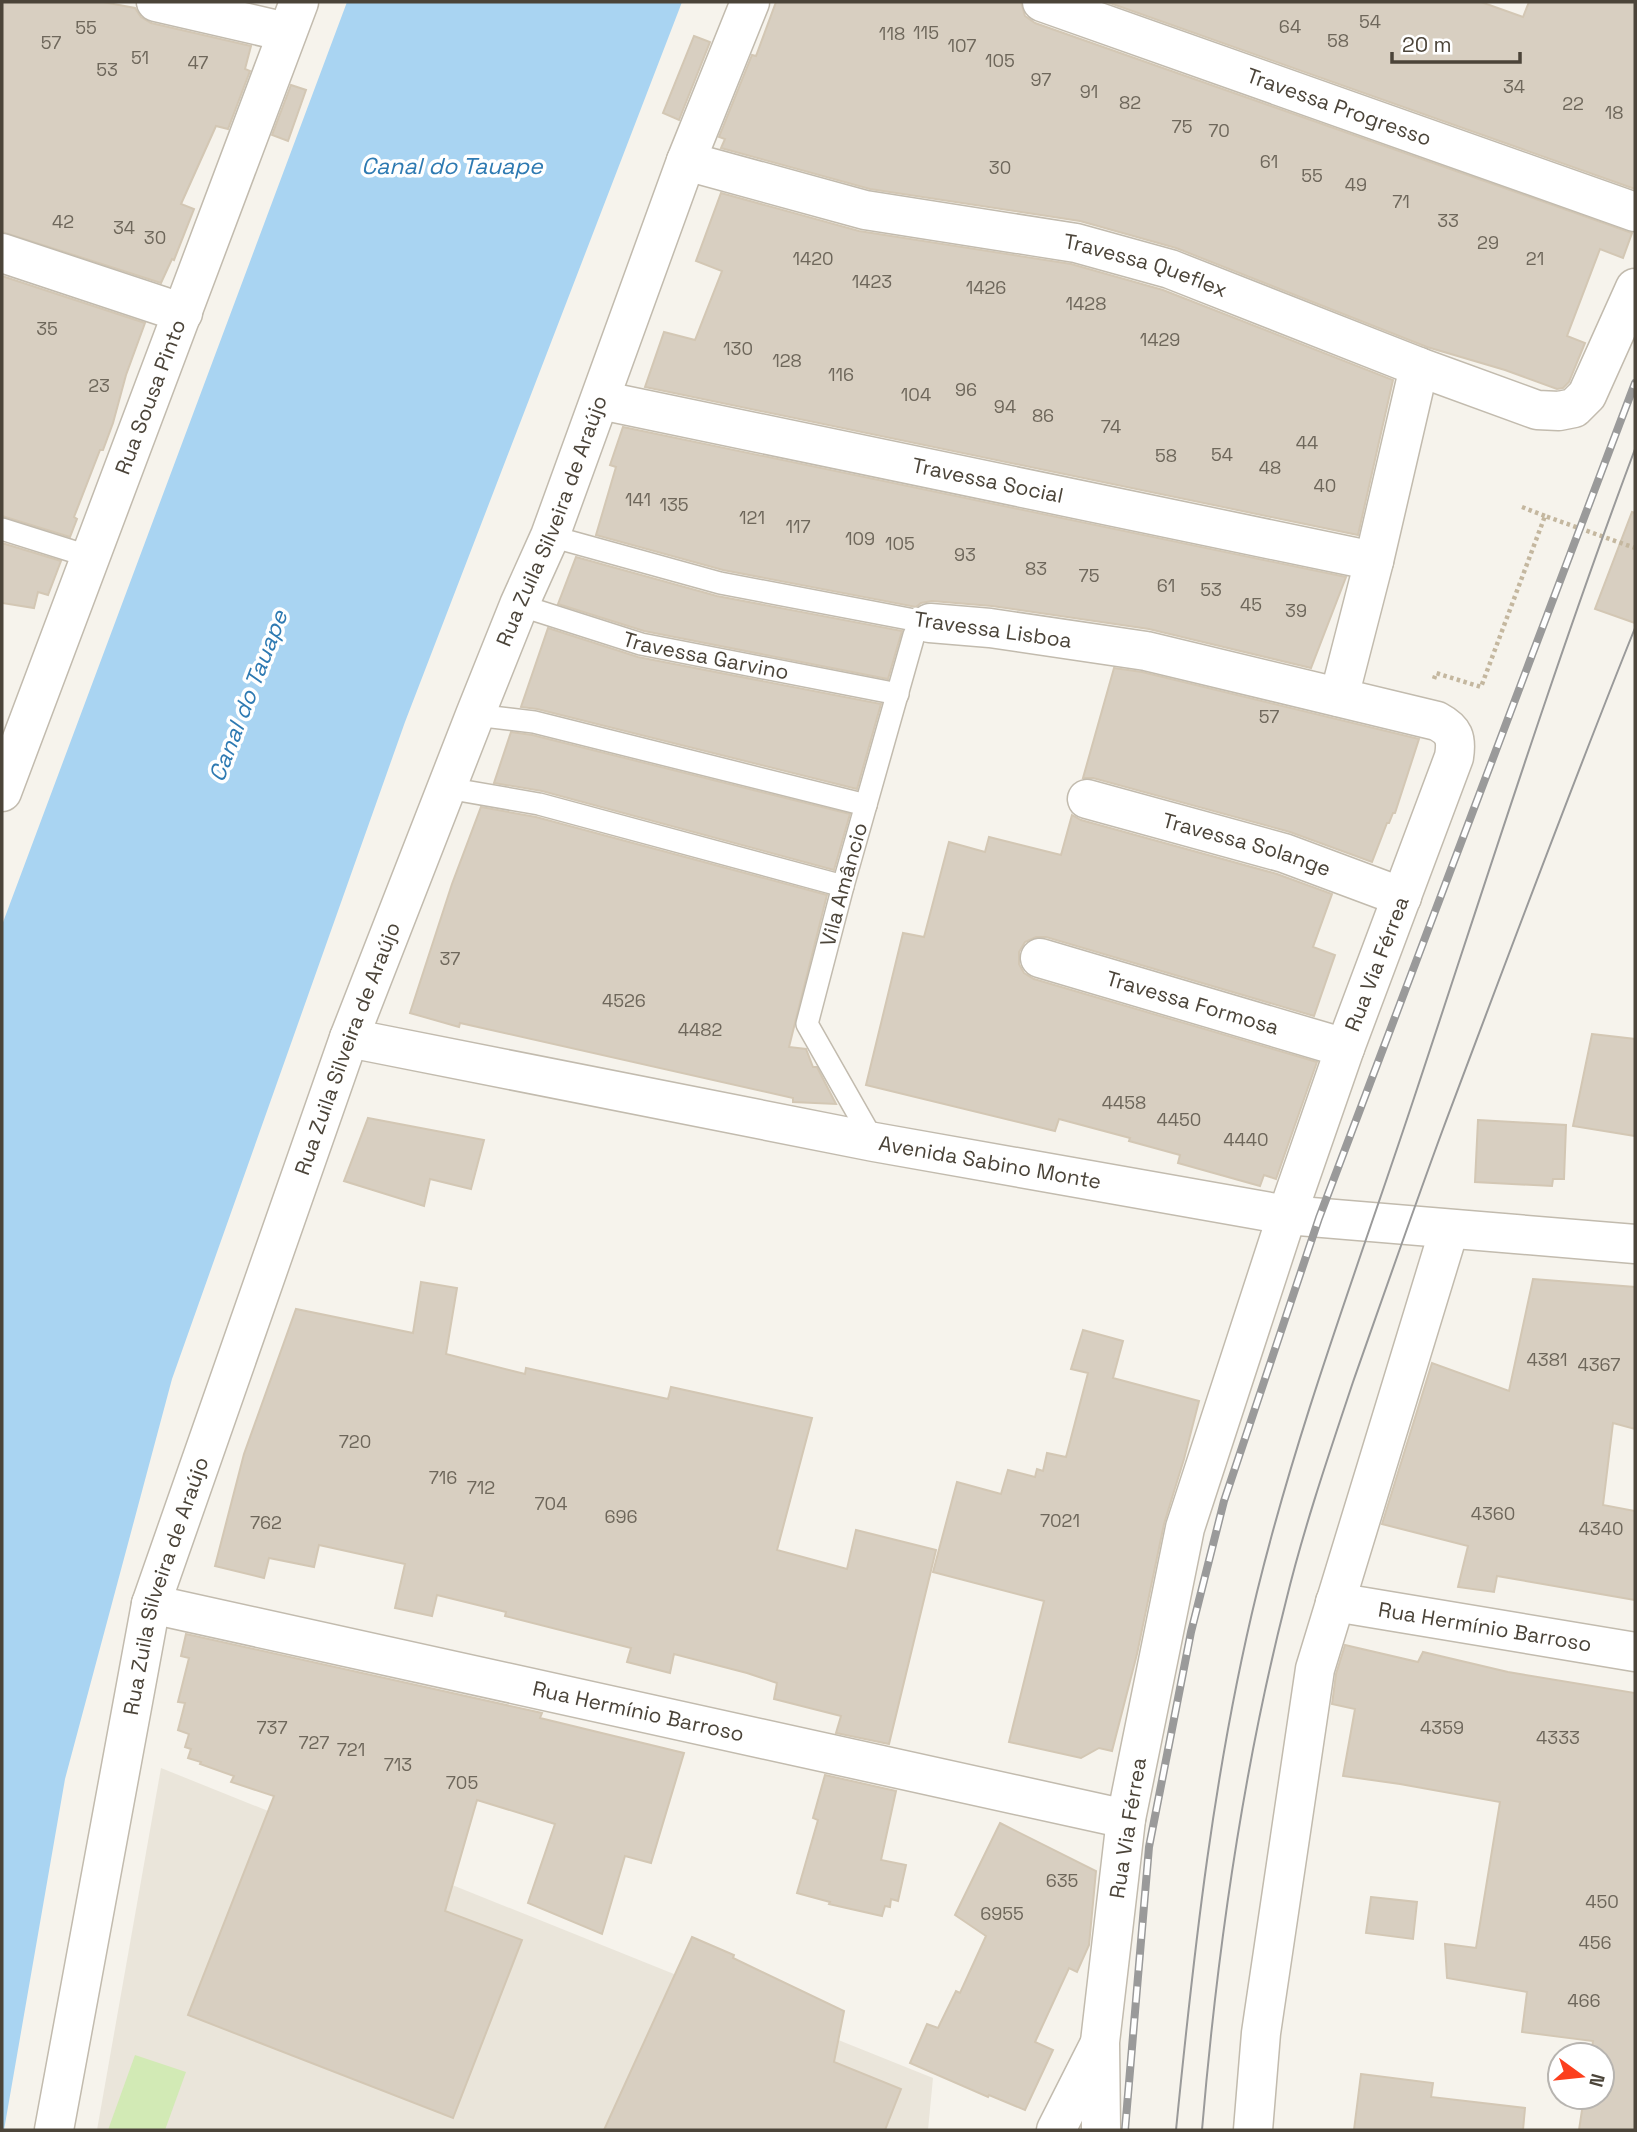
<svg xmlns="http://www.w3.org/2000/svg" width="1637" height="2132" viewBox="0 0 1637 2132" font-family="'Space Grotesk',sans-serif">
<rect width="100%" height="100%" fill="#f6f3ec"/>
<!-- residential -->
<polygon fill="#eae5da" points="161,1768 933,2078 928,2130 97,2130"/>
<!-- green -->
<polygon fill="#d2eab5" points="135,2055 186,2072 165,2130 108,2130"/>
<!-- water -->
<polygon fill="#a9d4f2" points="347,2 682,2 405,722 172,1379 65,1779 4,2130 2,2130 2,925"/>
<!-- building -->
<g fill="#d8cfc1" stroke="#d3c7b4" stroke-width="2">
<polygon points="2,2 103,2 135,8 141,17 151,23 251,46 245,69 250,71 228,129 216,126 181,204 194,209 174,260 172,259 161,283 2,232"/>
<polygon points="776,2 1021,2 1025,16 1035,23 1632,233 1623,258 1600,249 1567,336 1585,343 1569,382 1563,388 1557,389 1505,370 1427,347 1176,248 1080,221 870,189 721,148 725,139 719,137 752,55 756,56"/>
<polygon points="1107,2 1481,2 1523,17 1529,2 1635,2 1635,189"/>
<polygon points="694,36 710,42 679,120 663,113"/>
<polygon points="291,85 306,90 288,141 272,135"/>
<polygon points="721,193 859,231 1071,264 1163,290 1393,380 1358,535 645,387 664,332 695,340 722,271 696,261"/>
<polygon points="2,276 145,323 126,375 113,423 103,450 100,450 74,517 77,519 70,537 2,516"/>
<polygon points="623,427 1346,577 1311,668 1149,629 992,606 932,601 921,603 916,607 723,570 596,535 616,467 610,465"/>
<polygon points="1632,512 1635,513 1635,623 1595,609"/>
<polygon points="2,543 61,561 48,595 38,592 34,608 2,603"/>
<polygon points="576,557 717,596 902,631 888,679 644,631 558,604"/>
<polygon points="548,628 638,657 881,704 857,789 537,709 521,707"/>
<polygon points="1114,668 1142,672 1419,739 1395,813 1393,813 1389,823 1387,823 1372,862 1290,832 1093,778 1083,778"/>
<polygon points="511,732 532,735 850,814 834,870 542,791 494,783"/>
<polygon points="481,807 536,817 827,895 789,1047 806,1049 813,1067 817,1067 836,1104 793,1102 793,1098 460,1023 459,1027 410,1013 452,884"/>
<polygon points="1072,815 1081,820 1277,874 1332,894 1313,947 1335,955 1314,1016 1046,937 1036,937 1025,942 1019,952 1019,964 1024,973 1034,979 1317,1062 1276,1179 1264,1175 1260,1186 1178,1163 1180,1155 1129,1141 1130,1138 1059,1119 1055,1131 866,1085 903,933 924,937 949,842 985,852 989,837 1061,855"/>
<polygon points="1592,1034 1635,1039 1635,1136 1573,1126"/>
<polygon points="368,1118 484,1140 471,1189 430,1179 424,1206 344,1181"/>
<polygon points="1478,1120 1566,1125 1564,1179 1553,1179 1552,1186 1475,1182"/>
<polygon points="1533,1279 1635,1287 1635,1429 1613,1423 1603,1505 1635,1511 1635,1600 1497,1576 1494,1592 1458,1587 1468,1546 1382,1524 1432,1363 1509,1391"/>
<polygon points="421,1282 457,1288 446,1354 525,1374 526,1368 668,1399 671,1387 812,1418 777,1550 847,1569 856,1530 936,1550 889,1744 836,1733 841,1716 774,1699 777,1683 747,1673 674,1654 670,1673 627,1662 631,1648 505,1616 506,1612 437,1595 432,1616 395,1608 405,1564 319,1545 314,1567 269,1558 264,1578 215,1566 244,1454 296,1309 413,1333"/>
<polygon points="1083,1330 1123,1341 1113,1378 1199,1401 1184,1459 1164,1524 1137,1654 1112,1751 1099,1748 1081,1758 1009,1742 1044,1601 933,1572 957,1482 1001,1494 1008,1470 1035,1477 1037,1469 1043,1471 1047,1453 1066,1457 1088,1373 1071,1369"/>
<polygon points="186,1634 542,1713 540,1718 684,1753 651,1863 625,1856 602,1934 528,1903 555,1824 477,1800 445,1911 522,1940 453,2118 188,2015 274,1796 231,1782 234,1776 200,1764 201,1762 188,1758 191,1749 185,1747 189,1734 178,1730 185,1703 178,1702 189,1658 181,1656"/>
<polygon points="1345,1645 1418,1662 1423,1652 1508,1672 1635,1693 1635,2130 1579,2130 1584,2097 1602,2097 1602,2055 1591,2055 1593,2041 1522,2032 1527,1992 1447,1978 1445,1944 1476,1948 1500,1802 1400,1784 1343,1776 1355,1709 1332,1704 1336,1674"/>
<polygon points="825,1775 896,1791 881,1860 906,1865 898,1901 891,1899 890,1907 885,1906 882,1916 829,1904 830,1902 797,1893 818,1820 813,1818"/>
<polygon points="1000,1823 1096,1871 1089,1945 1077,1972 1069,1968 1035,2042 1053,2050 1025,2110 989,2095 988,2097 910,2063 927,2024 938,2028 956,1991 960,1993 986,1936 955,1915"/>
<polygon points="1371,1897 1417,1902 1413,1939 1366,1933"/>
<polygon points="692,1937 734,1955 733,1958 844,2011 834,2062 901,2089 885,2130 604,2130"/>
<polygon points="1361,2074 1433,2083 1431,2097 1525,2108 1523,2130 1354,2130"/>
</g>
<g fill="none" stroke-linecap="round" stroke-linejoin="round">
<!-- lane casing -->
<g stroke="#c2bbae" stroke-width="24">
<g id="lane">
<polyline points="2,529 91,557"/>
<polyline points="550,536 720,583 930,623"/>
<path id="s1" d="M519,605L641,644L898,694"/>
<polyline points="475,715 534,722 866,805"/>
<polyline points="447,788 539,804 843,886"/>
<path id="s2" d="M874,1142L807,1024L843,886L914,635L930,623"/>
</g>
</g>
<!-- street casing -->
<g stroke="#c2bbae" stroke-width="41">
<g id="street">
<polyline points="156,2 286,32"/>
<path id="s3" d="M1042,2L1635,212"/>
<path id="s4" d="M686,161L865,210L1076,243L1170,269L1419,367L1537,410L1559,411L1574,408L1587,395L1635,288"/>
<polyline points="2,253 183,313"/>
<path id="s5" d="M600,400L1374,561"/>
<path d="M930,623L990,628L1146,651L1437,721C1454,730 1457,738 1454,757L1345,1048L1287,1215L1185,1528L1126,1819L1100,2042L1101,2130"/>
<polyline points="1339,697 1374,561 1419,367"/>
<path id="s6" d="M2,792L299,2"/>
<path id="s7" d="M1087,799L1284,853L1402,897"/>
<path id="s8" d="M1040,958L1345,1048"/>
<path id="s9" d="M349,1038L874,1142L1287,1215L1635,1244"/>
<path id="s10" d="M1335,1602L1635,1652"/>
<path id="s11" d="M151,1604L1126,1819"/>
<path id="s12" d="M54,2130L151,1604L349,1038L475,715L519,605L550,536L686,161L750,2"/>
<polyline points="1056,2130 1098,2047"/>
<polyline points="1253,2130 1261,2033 1315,1669 1449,1230"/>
</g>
</g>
<!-- path -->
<g stroke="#c4b79f" stroke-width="4.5" stroke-dasharray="3.5 3.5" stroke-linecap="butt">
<polyline points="1522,507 1545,516"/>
<polyline points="1434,679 1436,673 1481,687 1545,516 1635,548"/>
</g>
<!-- lane -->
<use href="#lane" stroke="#fff" stroke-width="21"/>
<!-- street -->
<use href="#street" stroke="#fff" stroke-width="38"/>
<!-- tram -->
<g stroke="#9a9a9a" stroke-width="2">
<path d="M1176,2130C1194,1950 1214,1768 1257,1592C1299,1421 1362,1256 1417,1089C1488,875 1556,660 1635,449"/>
<path d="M1202,2130C1217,1952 1242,1774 1286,1601C1304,1527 1329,1454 1353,1382C1383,1297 1412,1213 1443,1129C1506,962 1568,794 1635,628"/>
</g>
<!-- rail casing -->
<g stroke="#9a9a9a" stroke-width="8">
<polyline id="rail" points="1125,2130 1149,1847 1191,1632 1224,1501 1319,1218 1635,383"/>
</g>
<!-- rail -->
<use href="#rail" stroke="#fff" stroke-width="5" stroke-dasharray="16" stroke-linecap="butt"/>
</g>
<g text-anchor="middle" stroke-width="7" stroke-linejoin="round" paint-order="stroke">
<!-- number labels -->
<g font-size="18" fill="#6e675b">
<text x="1370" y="28">54</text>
<text x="1290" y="33">64</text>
<text x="86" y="34">55</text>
<text x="926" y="39">115</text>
<text x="892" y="40">118</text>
<text x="1338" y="47">58</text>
<text x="51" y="49">57</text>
<text x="962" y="52">107</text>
<text x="140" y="64">51</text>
<text x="1000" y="67">105</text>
<text x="198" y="69">47</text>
<text x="107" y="76">53</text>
<text x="1041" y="86">97</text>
<text x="1514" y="93">34</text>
<text x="1089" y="98">91</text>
<text x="1130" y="109">82</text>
<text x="1573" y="110">22</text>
<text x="1614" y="119">18</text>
<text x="1182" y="133">75</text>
<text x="1219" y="137">70</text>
<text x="1269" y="168">61</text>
<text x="1000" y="174">30</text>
<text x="1312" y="182">55</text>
<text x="1356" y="191">49</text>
<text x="1401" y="208">71</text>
<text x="1448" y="227">33</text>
<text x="63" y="228">42</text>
<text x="124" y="234">34</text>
<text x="155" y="244">30</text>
<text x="1488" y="249">29</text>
<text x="813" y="265">1420</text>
<text x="1535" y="265">21</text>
<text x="872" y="288">1423</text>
<text x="986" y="294">1426</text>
<text x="1086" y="310">1428</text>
<text x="47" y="335">35</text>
<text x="1160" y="346">1429</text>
<text x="738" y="355">130</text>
<text x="787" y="367">128</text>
<text x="841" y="381">116</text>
<text x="99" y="392">23</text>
<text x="966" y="396">96</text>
<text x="916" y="401">104</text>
<text x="1005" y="413">94</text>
<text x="1043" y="422">86</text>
<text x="1111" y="433">74</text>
<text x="1307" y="449">44</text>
<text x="1222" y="461">54</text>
<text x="1166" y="462">58</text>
<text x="1270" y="474">48</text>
<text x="1325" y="492">40</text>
<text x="638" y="506">141</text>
<text x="674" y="511">135</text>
<text x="752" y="524">121</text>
<text x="798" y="533">117</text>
<text x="860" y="545">109</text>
<text x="900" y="550">105</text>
<text x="965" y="561">93</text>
<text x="1036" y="575">83</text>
<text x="1089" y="582">75</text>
<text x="1166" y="592">61</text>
<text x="1211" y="596">53</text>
<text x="1251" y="611">45</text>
<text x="1296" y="617">39</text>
<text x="1269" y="723">57</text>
<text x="450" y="965">37</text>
<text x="624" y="1007">4526</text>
<text x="700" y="1036">4482</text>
<text x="1124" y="1109">4458</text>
<text x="1179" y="1126">4450</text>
<text x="1246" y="1146">4440</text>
<text x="1547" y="1366">4381</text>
<text x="1599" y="1371">4367</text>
<text x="355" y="1448">720</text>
<text x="443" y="1484">716</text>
<text x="481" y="1494">712</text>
<text x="551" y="1510">704</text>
<text x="1493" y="1520">4360</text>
<text x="621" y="1523">696</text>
<text x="1060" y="1527">7021</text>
<text x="266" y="1529">762</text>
<text x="1601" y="1535">4340</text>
<text x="272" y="1734">737</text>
<text x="1442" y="1734">4359</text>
<text x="1558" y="1744">4333</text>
<text x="314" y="1749">727</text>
<text x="351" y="1756">721</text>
<text x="398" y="1771">713</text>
<text x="462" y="1789">705</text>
<text x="1062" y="1887">635</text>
<text x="1602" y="1908">450</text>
<text x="1002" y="1920">6955</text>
<text x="1595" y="1949">456</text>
<text x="1584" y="2007">466</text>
</g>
<!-- street labels -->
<g font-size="21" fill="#4b4439" stroke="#fff">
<text dy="7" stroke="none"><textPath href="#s3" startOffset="315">Travessa Progresso</textPath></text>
<text dy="7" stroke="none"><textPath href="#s4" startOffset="472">Travessa Queflex</textPath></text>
<text dy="7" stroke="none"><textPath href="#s6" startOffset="422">Rua Sousa Pinto</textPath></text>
<text dy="7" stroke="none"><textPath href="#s5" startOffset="396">Travessa Social</textPath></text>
<text dy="7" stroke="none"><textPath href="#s12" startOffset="1690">Rua Zuila Silveira de Araújo</textPath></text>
<text transform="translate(993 630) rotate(8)" y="7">Travessa Lisboa</text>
<text dy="7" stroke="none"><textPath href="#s1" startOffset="194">Travessa Garvino</textPath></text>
<text dy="7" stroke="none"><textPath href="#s7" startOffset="166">Travessa Solange</textPath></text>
<text dy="7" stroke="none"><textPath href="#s2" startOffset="280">Vila Amâncio</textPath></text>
<text transform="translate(1377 964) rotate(-69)" y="7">Rua Via Férrea</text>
<text dy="7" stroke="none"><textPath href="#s8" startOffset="159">Travessa Formosa</textPath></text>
<text dy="7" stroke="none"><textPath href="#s12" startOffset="1124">Rua Zuila Silveira de Araújo</textPath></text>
<text dy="7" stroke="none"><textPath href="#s9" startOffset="653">Avenida Sabino Monte</textPath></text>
<text dy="7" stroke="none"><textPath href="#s12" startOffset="556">Rua Zuila Silveira de Araújo</textPath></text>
<text dy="7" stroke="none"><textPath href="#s10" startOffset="152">Rua Hermínio Barroso</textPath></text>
<text dy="7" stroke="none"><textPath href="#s11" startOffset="499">Rua Hermínio Barroso</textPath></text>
<text transform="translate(1128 1828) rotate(-81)" y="7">Rua Via Férrea</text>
</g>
<!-- water labels -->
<g font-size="23" font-style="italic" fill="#2e7ab2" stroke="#fff">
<text x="452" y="174">Canal do Tauape</text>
<text transform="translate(248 696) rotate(-69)" y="8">Canal do Tauape</text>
</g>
</g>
<!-- border -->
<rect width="1637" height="2132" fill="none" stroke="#4b4439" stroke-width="7"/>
<!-- north arrow -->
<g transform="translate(1581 2076) rotate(105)"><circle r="33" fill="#ffffff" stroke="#b7b4b0" stroke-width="2"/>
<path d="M0-5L12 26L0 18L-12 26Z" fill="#fc3f1d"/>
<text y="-10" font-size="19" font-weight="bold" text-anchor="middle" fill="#4b4439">N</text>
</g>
<!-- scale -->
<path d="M1392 52v10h128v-10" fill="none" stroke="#4b4439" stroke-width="3.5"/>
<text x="1402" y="52" font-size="21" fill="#4b4439" stroke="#ffffff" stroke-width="5" paint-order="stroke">20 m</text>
</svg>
